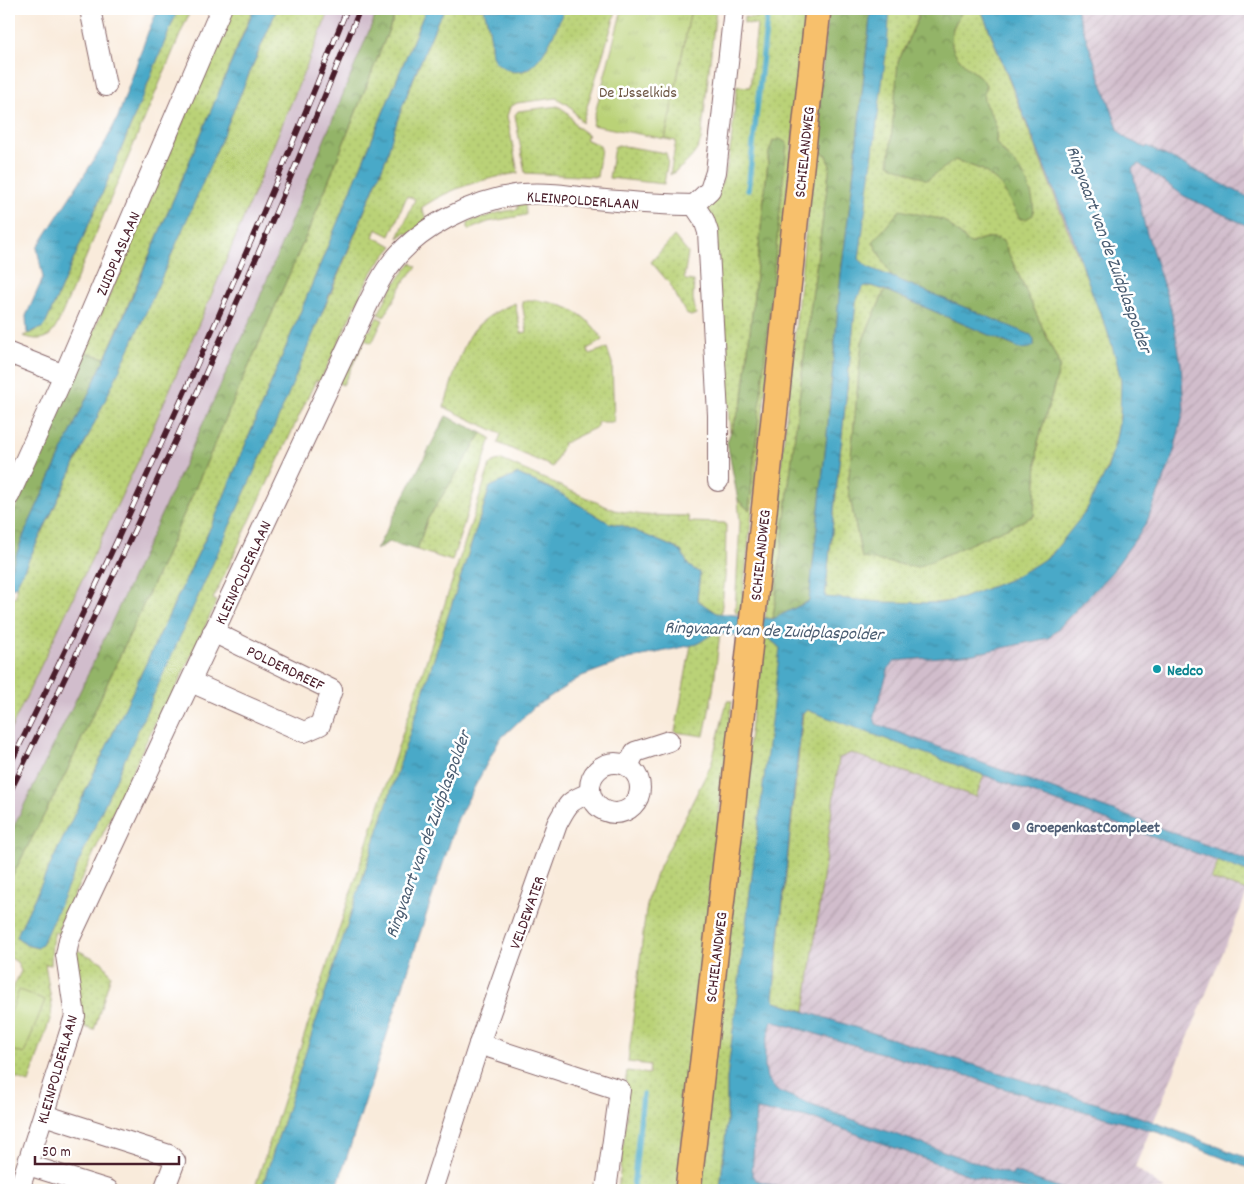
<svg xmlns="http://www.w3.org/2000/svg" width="1259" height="1199" viewBox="0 0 1259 1199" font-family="Dekko,sans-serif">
<defs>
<pattern id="industrial-furrows" width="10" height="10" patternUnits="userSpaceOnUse" patternTransform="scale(1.25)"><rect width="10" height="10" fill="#d1bdcc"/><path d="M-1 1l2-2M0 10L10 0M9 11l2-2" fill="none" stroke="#b5a2af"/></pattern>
<pattern id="grass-dots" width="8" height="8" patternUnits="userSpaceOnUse" patternTransform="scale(1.25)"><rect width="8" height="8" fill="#bad277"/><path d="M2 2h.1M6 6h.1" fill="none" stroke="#a1b467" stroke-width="1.8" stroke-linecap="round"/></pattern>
<pattern id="forest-crowns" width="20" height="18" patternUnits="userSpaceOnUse" patternTransform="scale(1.25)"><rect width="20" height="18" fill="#93b468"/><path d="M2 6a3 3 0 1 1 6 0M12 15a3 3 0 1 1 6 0" fill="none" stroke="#7a9256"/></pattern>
<pattern id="park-tufts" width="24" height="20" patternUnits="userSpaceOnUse" patternTransform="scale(1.25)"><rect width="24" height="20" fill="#bad277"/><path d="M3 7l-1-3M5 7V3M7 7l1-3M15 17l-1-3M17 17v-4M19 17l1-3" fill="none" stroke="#a1b467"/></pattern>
<pattern id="water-ripples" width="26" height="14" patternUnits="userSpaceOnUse" patternTransform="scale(1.25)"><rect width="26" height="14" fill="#49a9c8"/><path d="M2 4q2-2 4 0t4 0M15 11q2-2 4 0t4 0" fill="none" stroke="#3f89a3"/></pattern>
</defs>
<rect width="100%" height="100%" fill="#fff"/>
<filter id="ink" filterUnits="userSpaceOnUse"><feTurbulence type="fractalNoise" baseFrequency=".02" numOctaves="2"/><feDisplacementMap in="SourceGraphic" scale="10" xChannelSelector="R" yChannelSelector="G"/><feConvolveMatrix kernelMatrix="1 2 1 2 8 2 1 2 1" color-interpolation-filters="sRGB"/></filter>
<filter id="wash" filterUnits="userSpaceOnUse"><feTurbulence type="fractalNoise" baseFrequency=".0096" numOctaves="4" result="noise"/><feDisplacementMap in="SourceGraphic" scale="20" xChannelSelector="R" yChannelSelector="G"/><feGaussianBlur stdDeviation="1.12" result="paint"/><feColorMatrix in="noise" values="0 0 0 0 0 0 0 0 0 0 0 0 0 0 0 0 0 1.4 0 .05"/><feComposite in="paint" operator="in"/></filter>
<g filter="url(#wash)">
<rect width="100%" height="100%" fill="#f9ebdb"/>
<!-- industrial -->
<polygon fill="url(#industrial-furrows)" points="1054,9 1250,9 1250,886 1135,1167 1165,1190 736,1190 799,641"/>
<!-- railway -->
<polygon fill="#d1bdcc" points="330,9 378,9 250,321 82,687 9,836 9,733 139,459 214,289"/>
<!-- grass -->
<g fill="url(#grass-dots)" stroke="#827851">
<path d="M178,9H191L58,323C50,340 41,342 23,336L37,330L46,323L118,157Z"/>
<polygon points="231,9 253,9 204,128 105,358 85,352"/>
<path d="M277,9H330L214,289L139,459L9,733V599L16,597V586C110,397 194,203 277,9Z"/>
<path d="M397,9H426L215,518L19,931L17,937L26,945L37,948L331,293L387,156L392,134L403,104L441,13L446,9H484C486,18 489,27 491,36C491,39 490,44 491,47C495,66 512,76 529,69L561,17L564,9H617L582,123L569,105L556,98L517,103L510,107L507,116L518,173C482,179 450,188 421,208L428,220L409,234L405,233L398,238L415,199L407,196L390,236L376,229L373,237L393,246L377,265L368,279L320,382L316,380L213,599L217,601L168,705L164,704L58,929L64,932L63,935L55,932L52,942L51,965L45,964L52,1006L51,1016L29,1083L9,1076V996L21,971L17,962L9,957V882L66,773L162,564L313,220Z"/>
<path d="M691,9H716L701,140C697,155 683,167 670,175L676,141L665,139Z"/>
<path d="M759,9H807L741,613H736L735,609L740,523L738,500L749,510L786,143L769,152L743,399L730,432L718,290L708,211C711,199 719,190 723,179C733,151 733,115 737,86L750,87L757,25L744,23V17L757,18Z"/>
<path d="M886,9H917L918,18L898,62L955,160L983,170L1000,184L1020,218L1018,168L996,143C996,137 997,128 995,123C989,107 979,103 986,85C981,75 972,72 964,64C944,44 950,29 964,9H981L1106,327C1112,345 1120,363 1121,382C1124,446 1097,508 1052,553C1036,569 1011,579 989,588C980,591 971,596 961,599C922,608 866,601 825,598L856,302L860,290L865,286H871L885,290L862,342L848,487L862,558L1034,516L1038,442L1060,366L1003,241C991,235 982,238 970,244L944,220L873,242L892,277L867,267L859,259Z"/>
<polygon points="558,106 567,112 577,127 588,135 585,139 599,145 601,148 597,177 525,173 515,115 518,111"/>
<polygon points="618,145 666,153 668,160 664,184 609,178 614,147"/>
<polygon points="814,150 827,155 830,166 805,349 773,619 765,618"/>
<polygon points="525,202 526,215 488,222 468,230 468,222 501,212 518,209 518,203"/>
<polygon points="674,236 688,253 684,278 686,280 694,281 693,298 696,314 691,316 686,314 670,284 651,262"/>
<polygon points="411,263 417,267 405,280 384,317 378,314 392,287"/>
<path d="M530,300C563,302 586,312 603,340L587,349L589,354L607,348L612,363L614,422H597V427L564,443L553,467L498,443L501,434L444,407C452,384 459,350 473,331C483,318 500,309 515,303L521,333L527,332L522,302Z"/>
<polygon points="377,317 383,320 372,343 365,340 343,385 338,383 365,329 370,331"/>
<polygon points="482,433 491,438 452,561 417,550 427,520"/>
<polygon points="502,460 614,510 642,515 688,516 689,522 725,523 726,524 725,577 721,614 716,613 697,600 700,573 689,566 680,550 624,526 609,523 558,492 518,474 490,487 261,1190 254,1190 490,465 495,461"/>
<polygon points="714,633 720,633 713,691 704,736 675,732 691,645"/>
<polygon points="761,638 770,639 780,648 780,653 727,1079 727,1121 720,1190 697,1190"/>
<polygon points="727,701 732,701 677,1190 618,1190 627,1109 622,1108 627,1071 649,1074 650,1065 628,1062 645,917 649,894 656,874 711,765"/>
<polygon points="807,709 984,775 976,797 851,753 839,758 805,1011 775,1002 773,998 803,713"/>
<polygon points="1218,861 1250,873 1250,892 1211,879"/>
<polygon points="75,949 102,962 111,975 94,1030 79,1025"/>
</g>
<!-- forest -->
<g fill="url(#forest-crowns)" stroke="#6e6a4a">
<polygon points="378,9 397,9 313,220 162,564 66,773 9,882 9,836 82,687 250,321"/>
<polygon points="828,9 871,9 852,188 841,274 827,435 809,601 773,619 805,349 830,166 827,155 814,150"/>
<path d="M917,9H964C950,29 944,44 964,64C972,72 981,75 986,85C979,103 989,107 995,123C997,128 996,137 996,143C1002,152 1011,159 1018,167C1027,179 1036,201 1033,215L1026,219H1020L1000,184L983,170L955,160L927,180L889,164L898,62L918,18Z"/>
<polygon points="780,139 787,143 749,510 738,500 727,442 743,399 769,152 773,141"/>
<path d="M900,210L944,220L970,244C982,238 991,235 1003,241L1060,366L1038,442L1034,516L918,567L862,558L848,487L862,342L885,290L1021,349L1034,340L1030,335L892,277L873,242Z"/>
<polygon points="85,352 105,358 25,532 9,574 9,523"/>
<polygon points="446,416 482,433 427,520 417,550 389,542 376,550"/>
</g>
<!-- park -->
<polygon fill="url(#park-tufts)" stroke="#827851" points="622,9 691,9 665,139 592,125"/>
<!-- garden -->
<polygon fill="#bad277" stroke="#827851" points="19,990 45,1000 24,1054 9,1049 9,1018"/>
<!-- water -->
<g fill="url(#water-ripples)" stroke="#4a647a">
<polygon points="158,9 178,9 118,157 46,323 42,328 33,331 31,333 27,333 26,316 43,278 37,248 106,141 118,117 148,32"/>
<path d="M254,9H277C224,131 174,255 117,375C84,446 50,516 16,586L12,588L9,587V574L25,532L117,332Z"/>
<path d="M426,9H446L438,20C420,65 398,109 387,156L280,414L42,944L38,948L26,945L17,937L19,931L215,518Z"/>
<path d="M484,9H564C556,30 537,82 508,70C502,67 495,63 493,58C490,51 492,42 490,35C489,26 486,17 484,9Z"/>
<polygon points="871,9 890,9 887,46 859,259 868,267 1031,335 1034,340 1034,346 1030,348 1021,349 885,290 871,286 865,286 861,290 856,302 825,597 881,602 941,603 963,598 1011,579 1037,564 1052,554 1086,511 1107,470 1115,444 1120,418 1121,381 1116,359 1106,327 1095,301 1073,238 981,9 1076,9 1119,131 1127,139 1146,148 1147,146 1250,198 1250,227 1184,196 1139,164 1132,168 1145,227 1171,309 1181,363 1184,411 1172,459 1146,524 1112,572 1049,638 974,654 895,661 889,668 874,716 876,724 1250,861 1250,873 807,710 802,713 773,998 775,1002 1146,1119 1250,1159 1250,1169 1160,1133 995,1086 969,1076 942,1071 772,1021 765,1048 765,1067 767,1078 776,1090 814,1106 1012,1175 1014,1172 1066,1190 1028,1190 972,1176 815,1119 756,1110 752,1175 756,1180 789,1190 720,1190 727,1121 727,1079 780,648 770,639 714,633 697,644 629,659 582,676 534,707 500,739 458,818 336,1190 261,1190 490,487 518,474 558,492 609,523 624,526 680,550 689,566 700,573 697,600 716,613 773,619 809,601 827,435 841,274 852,188"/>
</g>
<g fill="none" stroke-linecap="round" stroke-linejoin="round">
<!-- stream -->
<g stroke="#49a9c8" stroke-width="5.5">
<polyline points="748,190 768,9"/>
<polyline points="633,1190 643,1094"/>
</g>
</g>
</g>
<g filter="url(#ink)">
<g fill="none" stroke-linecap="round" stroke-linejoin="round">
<!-- minor casing -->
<g stroke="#876669" stroke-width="22">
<g id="minor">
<polyline points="90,9 106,86"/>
<polyline points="694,205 710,190 716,172 734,9"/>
<polyline points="9,353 64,375"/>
<polyline points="9,496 64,375 221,9"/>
<polyline points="191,682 304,732 320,725 332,690 213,632"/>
<circle cx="615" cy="788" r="25"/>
<polyline points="628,766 635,752 669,741"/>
<polyline points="479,1044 620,1090 606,1190"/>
<polyline points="44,1115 169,1155 175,1161 164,1190"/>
<polyline points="28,1165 108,1190"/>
<path d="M19,1190L75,1016L66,955L69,940L365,310C372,296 378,282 387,269C415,228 474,199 523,194C547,192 572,196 595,199C628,202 661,205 694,205L704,220L708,232L718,415V481"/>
<path d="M432,1190L479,1044L557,824C568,804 568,801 590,793"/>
</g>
</g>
<!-- major casing -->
<g stroke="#876669" stroke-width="28">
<polyline id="major" points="688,1190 732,810 818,9"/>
</g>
<!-- minor -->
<use href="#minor" stroke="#fff" stroke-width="20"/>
<!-- major -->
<use href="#major" stroke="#f7c06c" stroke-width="25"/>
<!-- rail casing -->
<g stroke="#4a1f2b" stroke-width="5.5">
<g id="rail">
<path d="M9,767C130,519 245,266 347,9"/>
<path d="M9,794C135,536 253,275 360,9"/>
</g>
</g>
<!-- rail -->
<use href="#rail" stroke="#fff" stroke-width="4" stroke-dasharray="11" stroke-linecap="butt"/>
</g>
</g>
<!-- markers -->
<circle fill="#0f9aa8" stroke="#fff" stroke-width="2" cx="1157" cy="669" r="5"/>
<circle fill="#5c6f8a" stroke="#fff" stroke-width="2" cx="1016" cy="826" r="5"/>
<g text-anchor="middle" stroke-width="5" stroke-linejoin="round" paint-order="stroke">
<!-- park labels -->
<g font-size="16" fill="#6c5542" stroke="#fff">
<text x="638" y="97">De IJsselkids</text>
</g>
<!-- street labels -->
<g font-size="16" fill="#4a1f2b" stroke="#fff">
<text transform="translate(803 152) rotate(-84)" y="6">SCHIELANDWEG</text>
<text transform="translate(583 199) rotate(4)" y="6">KLEINPOLDERLAAN</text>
<text transform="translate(117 253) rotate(-67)" y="6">ZUIDPLASLAAN</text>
<text transform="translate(759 555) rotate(-84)" y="6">SCHIELANDWEG</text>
<text transform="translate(242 572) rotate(-65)" y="6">KLEINPOLDERLAAN</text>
<text transform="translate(286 667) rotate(26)" y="6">POLDERDREEF</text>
<text transform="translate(526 912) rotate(-70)" y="6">VELDEWATER</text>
<text transform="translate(715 957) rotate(-83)" y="6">SCHIELANDWEG</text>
<text transform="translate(56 1069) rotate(-74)" y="6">KLEINPOLDERLAAN</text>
</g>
<!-- culture labels -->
<g font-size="16" font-weight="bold" fill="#0d838f" stroke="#fff" text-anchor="start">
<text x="1167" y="675">Nedco</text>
</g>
<!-- service labels -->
<g font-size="16" font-weight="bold" fill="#4e5e75" stroke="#fff" text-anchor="start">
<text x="1026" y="832">GroepenkastCompleet</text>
</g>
<!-- water labels -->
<g font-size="18" font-style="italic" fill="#4a5d72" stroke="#fff">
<text transform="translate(1110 249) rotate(70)" y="6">Ringvaart van de Zuidplaspolder</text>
<text transform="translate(774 630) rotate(2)" y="6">Ringvaart van de Zuidplaspolder</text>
<text transform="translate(427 834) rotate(-70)" y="6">Ringvaart van de Zuidplaspolder</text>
</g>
</g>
<!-- margin -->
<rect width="1259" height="1199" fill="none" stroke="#fff" stroke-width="30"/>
<!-- scale -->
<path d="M35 1156v8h144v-8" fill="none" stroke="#4a1f2b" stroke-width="2.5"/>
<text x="42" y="1156" font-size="15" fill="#4a1f2b" stroke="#ffffff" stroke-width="4" paint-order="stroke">50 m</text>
</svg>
